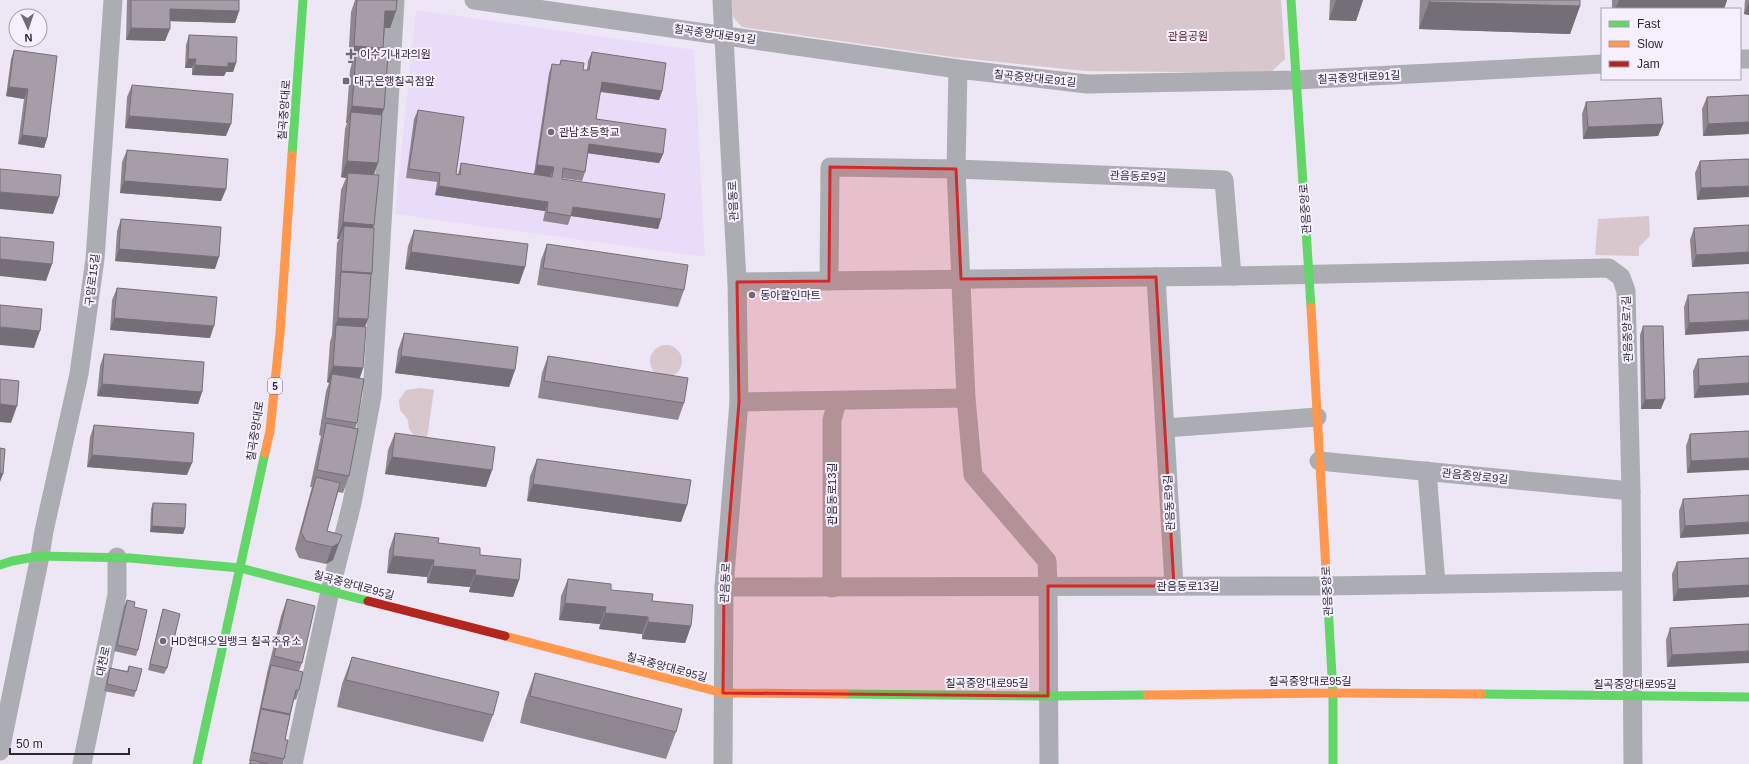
<svg xmlns="http://www.w3.org/2000/svg" width="1749" height="764" viewBox="0 0 1749 764" font-family="Helvetica,'Noto Sans KR',sans-serif">
<rect width="100%" height="100%" fill="#ece6f5"/>
<!-- built -->
<polygon fill="#e8dcf9" points="416,10 694,50 705,257 395,214"/>
<!-- green -->
<g fill="#d9c7ce">
<polygon points="730,0 1281,0 1285,59 1270,73 1085,71 952,57 742,27 733,17"/>
<polygon points="1649,216 1650,236 1639,247 1639,256 1595,255 1598,219"/>
<circle cx="666" cy="361" r="16"/>
<polygon points="421,388 434,390 427,438 416,438 409,429 408,420 400,410 399,400 406,390"/>
</g>
<g fill="none" stroke-linecap="round" stroke-linejoin="round">
<!-- street -->
<g stroke="#abadb3" stroke-width="19">
<polyline points="474,0 958,69 1087,84 1296,80 1602,64"/>
<polyline points="722,0 737,282 739,402 724,587 723,764"/>
<polyline points="1740,59 1749,59"/>
<polyline points="958,69 956,169 966,398 973,475 1047,561 1048,586 1049,764"/>
<polyline points="1156,277 1174,586"/>
<polyline points="829,281 830,167 956,169 1224,180 1232,276"/>
<polyline points="737,282 1232,276 1609,268 1621,277 1626,291 1631,491 1633,764"/>
<polyline points="739,402 966,398"/>
<polyline points="1165,428 1317,417"/>
<polyline points="1319,461 1631,491"/>
<polyline points="1427,471 1436,584"/>
<polyline points="724,587 1327,586 1631,581"/>
<polyline points="832,588 832,420 837,402"/>
<polyline points="0,751 40,556 44,531 79,374 95,259 113,0"/>
<polyline points="82,764 117,595 117,557"/>
<polyline points="293,764 330,591 352,503 372,396 395,0"/>
</g>
<!-- fast -->
<g stroke="#63d668" stroke-width="9">
<polyline points="1291,0 1311,307"/>
<polyline points="292,155 303,0"/>
<polyline points="0,565 12,561 40,556 130,558 240,568 368,601"/>
<polyline points="1327,588 1333,693 1333,764"/>
<polyline points="845,694 1048,696 1147,695"/>
<polyline points="1481,694 1749,697"/>
<polyline points="197,764 265,453"/>
</g>
<!-- slow -->
<g stroke="#ff974d" stroke-width="9">
<polyline points="1311,307 1327,588"/>
<polyline points="265,453 270,431 280,333 292,155"/>
<polyline points="505,636 723,693 845,694"/>
<polyline points="1147,695 1333,693 1481,694"/>
</g>
<!-- jam -->
<polyline stroke="#b3261e" stroke-width="9" points="368,601 505,636"/>
</g>
<!-- wall -->
<g fill="#8f8790">
<polygon points="127,0 239,0 239,11 235,23 170,21 165,41 126,40"/>
<polygon points="355,0 397,0 396,11 390,28 385,28 383,48 381,55 384,109 381,115 374,175 374,225 373,228 371,275 365,327 363,368 360,378 357,423 355,429 349,476 343,493 338,492 327,531 342,535 333,560 326,564 299,558 295,549 310,494 312,487 310,487 320,440 321,436 319,435 326,391 329,383 327,382 330,342 332,335 337,243 339,239 337,239 341,190 346,178 341,177 345,129 347,123 346,123 350,70 352,63 348,63 351,12"/>
<polygon points="1330,0 1363,0 1356,21 1329,20"/>
<polygon points="1420,0 1580,0 1580,6 1570,34 1419,29"/>
<polygon points="1612,0 1727,0 1724,9 1612,9"/>
<polygon points="1745,0 1749,0 1749,15 1744,14"/>
<polygon points="189,35 236,63 233,72 226,72 224,76 192,75 192,68 185,68 186,45"/>
<polygon points="14,50 47,138 44,148 18,144 24,99 6,96 11,59"/>
<polygon points="592,52 662,91 659,100 600,92 596,119 663,154 659,163 588,153 585,172 582,181 562,178 562,179 661,219 658,229 571,216 568,225 543,221 545,211 435,195 437,182 406,178 414,119 418,110 456,174 458,174 461,163 534,174 549,73 552,64 559,65 561,60 583,70 587,70 588,61"/>
<polygon points="132,85 226,136 125,128 127,97"/>
<polygon points="1749,95 1749,134 1703,136 1702,109 1707,97"/>
<polygon points="1586,102 1663,124 1658,136 1583,139 1582,114"/>
<polygon points="127,150 226,189 221,201 120,193 122,162"/>
<polygon points="1749,159 1697,200 1695,173 1700,161"/>
<polygon points="121,219 215,269 115,261 117,231"/>
<polygon points="1749,225 1692,267 1690,240 1694,228"/>
<polygon points="414,230 525,267 519,284 405,269 408,246"/>
<polygon points="547,244 684,290 678,307 537,285 541,260"/>
<polygon points="117,288 210,338 110,330 112,300"/>
<polygon points="1749,292 1685,335 1684,307 1688,295"/>
<polygon points="1643,326 1661,409 1641,409 1640,335"/>
<polygon points="404,333 515,370 509,387 395,373 398,350"/>
<polygon points="104,354 202,392 198,404 97,396 100,366"/>
<polygon points="548,356 684,403 678,420 538,398 542,373"/>
<polygon points="1749,356 1694,398 1693,371 1698,359"/>
<polygon points="94,425 187,475 87,467 90,437"/>
<polygon points="1749,431 1687,473 1686,446 1690,434"/>
<polygon points="395,433 492,470 486,487 385,474 388,450"/>
<polygon points="537,459 687,505 681,522 527,501 530,476"/>
<polygon points="1749,495 1680,538 1679,511 1683,499"/>
<polygon points="153,503 185,528 183,534 150,532 151,509"/>
<polygon points="395,533 438,543 480,555 519,580 513,597 469,592 470,587 427,583 427,577 387,573 389,550"/>
<polygon points="1749,558 1749,597 1673,601 1672,574 1677,562"/>
<polygon points="568,579 652,601 691,626 685,643 642,639 642,634 599,629 600,624 559,620 561,596"/>
<polygon points="287,599 302,663 299,671 299,690 296,700 294,699 285,740 284,759 283,764 249,764 250,761 249,761 267,673 281,616"/>
<polygon points="127,600 134,607 138,650 136,656 114,651 124,606"/>
<polygon points="163,609 167,668 164,674 148,670 161,616"/>
<polygon points="1749,624 1667,667 1666,640 1670,628"/>
<polygon points="352,657 493,715 483,742 337,707 342,684"/>
<polygon points="129,666 136,691 134,697 104,691 108,674 110,668 127,671"/>
<polygon points="535,673 676,732 666,759 520,723 525,701"/>
</g>
<!-- shaded-wall -->
<g fill="#746e76">
<polygon points="1336,0 1363,0 1356,21 1329,20"/>
<polygon points="1619,0 1727,0 1724,9 1615,9"/>
<polygon points="1429,2 1580,6 1570,34 1419,29"/>
<polygon points="1749,2 1749,15 1744,14"/>
<polygon points="170,9 239,11 235,23 166,21"/>
<polygon points="385,11 396,11 390,28 379,28"/>
<polygon points="131,28 170,29 165,41 126,40"/>
<polygon points="354,46 383,48 377,65 356,53 352,63 348,63"/>
<polygon points="188,59 196,59 192,68 185,68"/>
<polygon points="228,63 236,63 233,72 226,72 224,76 192,75 195,65"/>
<polygon points="602,82 662,91 659,100 598,91"/>
<polygon points="9,87 28,89 24,99 6,96"/>
<polygon points="352,106 384,109 378,126 351,112 347,123 346,123"/>
<polygon points="129,116 231,124 226,136 125,128"/>
<polygon points="1749,122 1749,134 1703,136 1708,124"/>
<polygon points="1663,124 1658,136 1583,139 1588,127"/>
<polygon points="22,135 47,138 44,148 18,144"/>
<polygon points="589,144 663,154 659,163 586,153"/>
<polygon points="347,161 378,163 372,180 348,173 346,178 341,177"/>
<polygon points="537,165 554,167 550,177 534,174"/>
<polygon points="124,181 226,189 221,201 120,193"/>
<polygon points="439,186 548,202 545,211 435,195"/>
<polygon points="1749,186 1749,197 1697,200 1701,188"/>
<polygon points="0,192 59,197 53,214 0,209"/>
<polygon points="573,207 661,219 658,229 571,216"/>
<polygon points="343,222 374,225 368,242 344,226 339,239 337,239"/>
<polygon points="119,249 219,257 215,269 115,261"/>
<polygon points="411,252 525,267 519,284 405,269"/>
<polygon points="1749,252 1749,264 1692,267 1696,255"/>
<polygon points="0,259 52,264 46,281 0,276"/>
<polygon points="341,271 372,273 365,289 341,272 335,288"/>
<polygon points="114,318 214,326 210,338 110,330"/>
<polygon points="338,318 368,319 362,336 336,325 332,335"/>
<polygon points="1749,320 1749,331 1685,335 1689,323"/>
<polygon points="0,327 40,331 34,348 0,345"/>
<polygon points="401,356 515,370 509,387 395,373"/>
<polygon points="333,366 363,368 357,385 332,374 329,383 327,382"/>
<polygon points="1749,383 1749,395 1694,398 1699,386"/>
<polygon points="102,384 202,392 198,404 97,396"/>
<polygon points="1665,399 1661,409 1641,409 1645,400"/>
<polygon points="0,404 17,406 11,423 0,422"/>
<polygon points="92,455 192,463 187,475 87,467"/>
<polygon points="392,457 492,470 486,487 385,474"/>
<polygon points="1749,458 1749,470 1687,473 1691,461"/>
<polygon points="0,473 3,474 0,482"/>
<polygon points="533,484 687,505 681,522 527,501"/>
<polygon points="1749,522 1749,534 1680,538 1685,526"/>
<polygon points="152,526 185,528 183,534 150,532"/>
<polygon points="339,543 333,560 326,564 332,547"/>
<polygon points="393,556 434,560 427,577 387,573"/>
<polygon points="433,566 476,570 470,587 427,583"/>
<polygon points="475,575 519,580 513,597 469,592"/>
<polygon points="1749,585 1749,597 1673,601 1678,589"/>
<polygon points="565,603 606,607 600,624 559,620"/>
<polygon points="605,613 648,617 642,634 599,629"/>
<polygon points="648,622 691,626 685,643 642,639"/>
<polygon points="1749,651 1749,663 1667,667 1672,655"/>
</g>
<!-- building -->
<g fill="#a69da8" stroke="#746e76">
<polygon points="131,0 239,0 239,11 170,9 170,29 131,28"/>
<polygon points="357,0 397,0 396,11 385,11 383,48 354,46"/>
<polygon points="1429,0 1580,0 1580,6 1429,2"/>
<polygon points="189,35 237,37 236,63 228,63 228,67 195,65 196,59 188,59"/>
<polygon points="14,50 57,56 47,138 22,135 28,89 9,87"/>
<polygon points="592,52 666,63 662,91 602,82 596,119 666,129 663,154 589,144 585,172 563,168 562,179 665,194 661,219 573,207 571,216 547,212 548,202 439,186 440,173 409,169 418,110 464,117 456,174 460,175 461,163 552,177 554,167 537,165 552,64 560,65 561,60 584,63 583,70 589,70"/>
<polygon points="356,53 388,55 384,109 352,106"/>
<polygon points="132,85 233,94 231,124 129,116"/>
<polygon points="1749,95 1749,122 1708,124 1707,97"/>
<polygon points="1661,98 1663,124 1588,127 1586,102"/>
<polygon points="351,112 382,115 378,163 347,161"/>
<polygon points="127,150 228,159 226,189 124,181"/>
<polygon points="1749,159 1749,186 1701,188 1700,161"/>
<polygon points="0,169 61,175 59,197 0,192"/>
<polygon points="348,173 379,175 374,225 343,222"/>
<polygon points="121,219 221,227 219,257 119,249"/>
<polygon points="1749,225 1749,252 1696,255 1694,228"/>
<polygon points="344,226 374,228 372,273 341,271"/>
<polygon points="414,230 528,244 525,267 411,252"/>
<polygon points="0,237 54,242 52,264 0,259"/>
<polygon points="547,244 688,265 684,290 543,268"/>
<polygon points="341,272 371,274 368,319 338,318"/>
<polygon points="117,288 217,297 214,326 114,318"/>
<polygon points="1749,292 1749,320 1689,323 1688,295"/>
<polygon points="0,305 42,309 40,331 0,327"/>
<polygon points="336,325 366,327 363,368 333,366"/>
<polygon points="1643,326 1663,326 1665,399 1645,400"/>
<polygon points="404,333 518,347 515,370 401,356"/>
<polygon points="104,354 204,362 202,392 102,384"/>
<polygon points="548,356 688,378 684,403 544,381"/>
<polygon points="1749,356 1749,383 1699,386 1698,359"/>
<polygon points="332,374 364,379 357,423 325,418"/>
<polygon points="0,379 19,381 17,406 0,404"/>
<polygon points="326,423 358,429 349,476 317,470"/>
<polygon points="94,425 194,433 192,463 92,455"/>
<polygon points="1749,431 1749,458 1691,461 1690,434"/>
<polygon points="395,433 495,447 492,470 392,457"/>
<polygon points="0,448 5,449 3,474 0,473"/>
<polygon points="537,459 691,480 687,505 533,484"/>
<polygon points="316,477 340,483 327,531 342,535 339,543 332,547 306,541 301,532"/>
<polygon points="1749,495 1749,522 1685,526 1683,499"/>
<polygon points="153,503 186,504 185,528 152,526"/>
<polygon points="395,533 439,538 438,543 480,548 480,555 521,559 519,580 475,575 476,570 433,566 434,560 393,556"/>
<polygon points="1749,558 1749,585 1678,589 1677,562"/>
<polygon points="568,579 611,584 611,590 653,594 652,601 693,605 691,626 648,622 648,617 605,613 606,607 565,603"/>
<polygon points="287,599 315,606 302,663 274,656"/>
<polygon points="127,600 135,602 134,607 147,610 138,650 117,645"/>
<polygon points="163,609 180,614 167,668 150,664"/>
<polygon points="1749,624 1749,651 1672,655 1670,628"/>
<polygon points="352,657 499,692 493,715 346,680"/>
<polygon points="271,665 303,672 299,690 296,690 290,714 261,708"/>
<polygon points="129,666 142,669 136,691 107,684 110,668 128,672"/>
<polygon points="535,673 682,709 676,732 530,696"/>
<polygon points="261,709 290,715 285,740 288,740 284,759 252,752"/>
<polygon points="251,760 268,764 250,764"/>
</g>
<!-- marked area -->
<path fill="#d62828" fill-opacity="0.2" stroke="#d62828" stroke-width="3" stroke-linejoin="round" d="M830,167L956,169L961,279L1156,277L1174,586H1048V696L723,693L724,587L739,402L737,282L829,281Z"/>
<!-- markers -->
<g fill="#706a78" stroke="#f6f0fe" stroke-width="1.5">
<path d="M349 48h4v4h4v4h-4v4h-4v-4h-4v-4h4z"/>
<rect x="342" y="77" width="8" height="8" rx="2"/>
<circle cx="551" cy="132" r="4"/>
<circle cx="752" cy="295" r="4"/>
<circle cx="163" cy="641" r="4"/>
</g>
<g text-anchor="middle" stroke-width="4" stroke-linejoin="round" paint-order="stroke">
<!-- shield labels -->
<rect fill="#f6f0fe" stroke="#696371" stroke-width="1" x="268" y="378" width="14" height="16" rx="3"/>
<g font-size="10" font-weight="bold" fill="#2d2734">
<text x="275" y="390">5</text>
</g>
<!-- street labels -->
<g font-size="11" fill="#2d2734" stroke="#f6f0fe">
<text transform="translate(715 34) rotate(8)" y="4">칠곡중앙대로91길</text>
<text transform="translate(1359 77) rotate(-3)" y="4">칠곡중앙대로91길</text>
<text transform="translate(1035 78) rotate(6)" y="4">칠곡중앙대로91길</text>
<text transform="translate(284 110) rotate(-86)" y="4">칠곡중앙대로</text>
<text transform="translate(1138 176) rotate(2)" y="4">관음동로9길</text>
<text transform="translate(733 201) rotate(-93)" y="4">관음동로</text>
<text transform="translate(1305 209) rotate(-94)" y="4">관음중앙로</text>
<text transform="translate(92 280) rotate(-83)" y="4">구암로15길</text>
<text transform="translate(1627 329) rotate(-92)" y="4">관음중앙로7길</text>
<text transform="translate(255 431) rotate(-81)" y="4">칠곡중앙대로</text>
<text transform="translate(1475 476) rotate(6)" y="4">관음중앙로9길</text>
<text transform="translate(832 494) rotate(-90)" y="4">관음동로13길</text>
<text transform="translate(1169 503) rotate(-93)" y="4">관음동로9길</text>
<text transform="translate(725 583) rotate(-87)" y="4">관음동로</text>
<text transform="translate(354 585) rotate(15)" y="4">칠곡중앙대로95길</text>
<text x="1188" y="590">관음동로13길</text>
<text transform="translate(1327 591) rotate(-93)" y="4">관음중앙로</text>
<text transform="translate(103 661) rotate(-78)" y="4">대천로</text>
<text transform="translate(667 667) rotate(15)" y="4">칠곡중앙대로95길</text>
<text x="1310" y="685">칠곡중앙대로95길</text>
<text x="987" y="687">칠곡중앙대로95길</text>
<text x="1635" y="688">칠곡중앙대로95길</text>
</g>
<!-- park labels -->
<g font-size="11" fill="#551f27" stroke="#f6f0fe">
<text x="1188" y="40">관음공원</text>
</g>
<!-- poi labels -->
<g font-size="11" fill="#2d2734" stroke="#f6f0fe" text-anchor="start">
<text x="360" y="58">이수기내과의원</text>
<text x="354" y="85">대구은행칠곡점앞</text>
<text x="559" y="136">관남초등학교</text>
<text x="760" y="299">동아할인마트</text>
<text x="171" y="645">HD현대오일뱅크 칠곡주유소</text>
</g>
</g>
<!-- legend -->
<rect x="1601" y="8" width="140" height="72" fill="#f6f0fe" stroke="#a6a0ad"/>
<rect x="1609" y="21" width="20" height="6" fill="#63d668" stroke="#a6a0ad"/>
<text x="1637" y="28" font-size="12" fill="#2d2734">Fast</text>
<rect x="1609" y="41" width="20" height="6" fill="#ff974d" stroke="#a6a0ad"/>
<text x="1637" y="48" font-size="12" fill="#2d2734">Slow</text>
<rect x="1609" y="61" width="20" height="6" fill="#b3261e" stroke="#a6a0ad"/>
<text x="1637" y="68" font-size="12" fill="#2d2734">Jam</text>
<!-- north arrow -->
<g transform="translate(28 28) rotate(177)"><circle r="19" fill="#f6f0fe" stroke="#a6a0ad"/>
<path d="M0-3L7 15L0 10L-7 15Z" fill="#706a78"/>
<text y="-6" font-size="11" font-weight="bold" text-anchor="middle" fill="#2d2734">N</text>
</g>
<!-- scale -->
<path d="M10 748v6h119v-6" fill="none" stroke="#2d2734" stroke-width="2"/>
<text x="16" y="748" font-size="12" fill="#2d2734" stroke="#f6f0fe" stroke-width="3" paint-order="stroke">50 m</text>
</svg>
